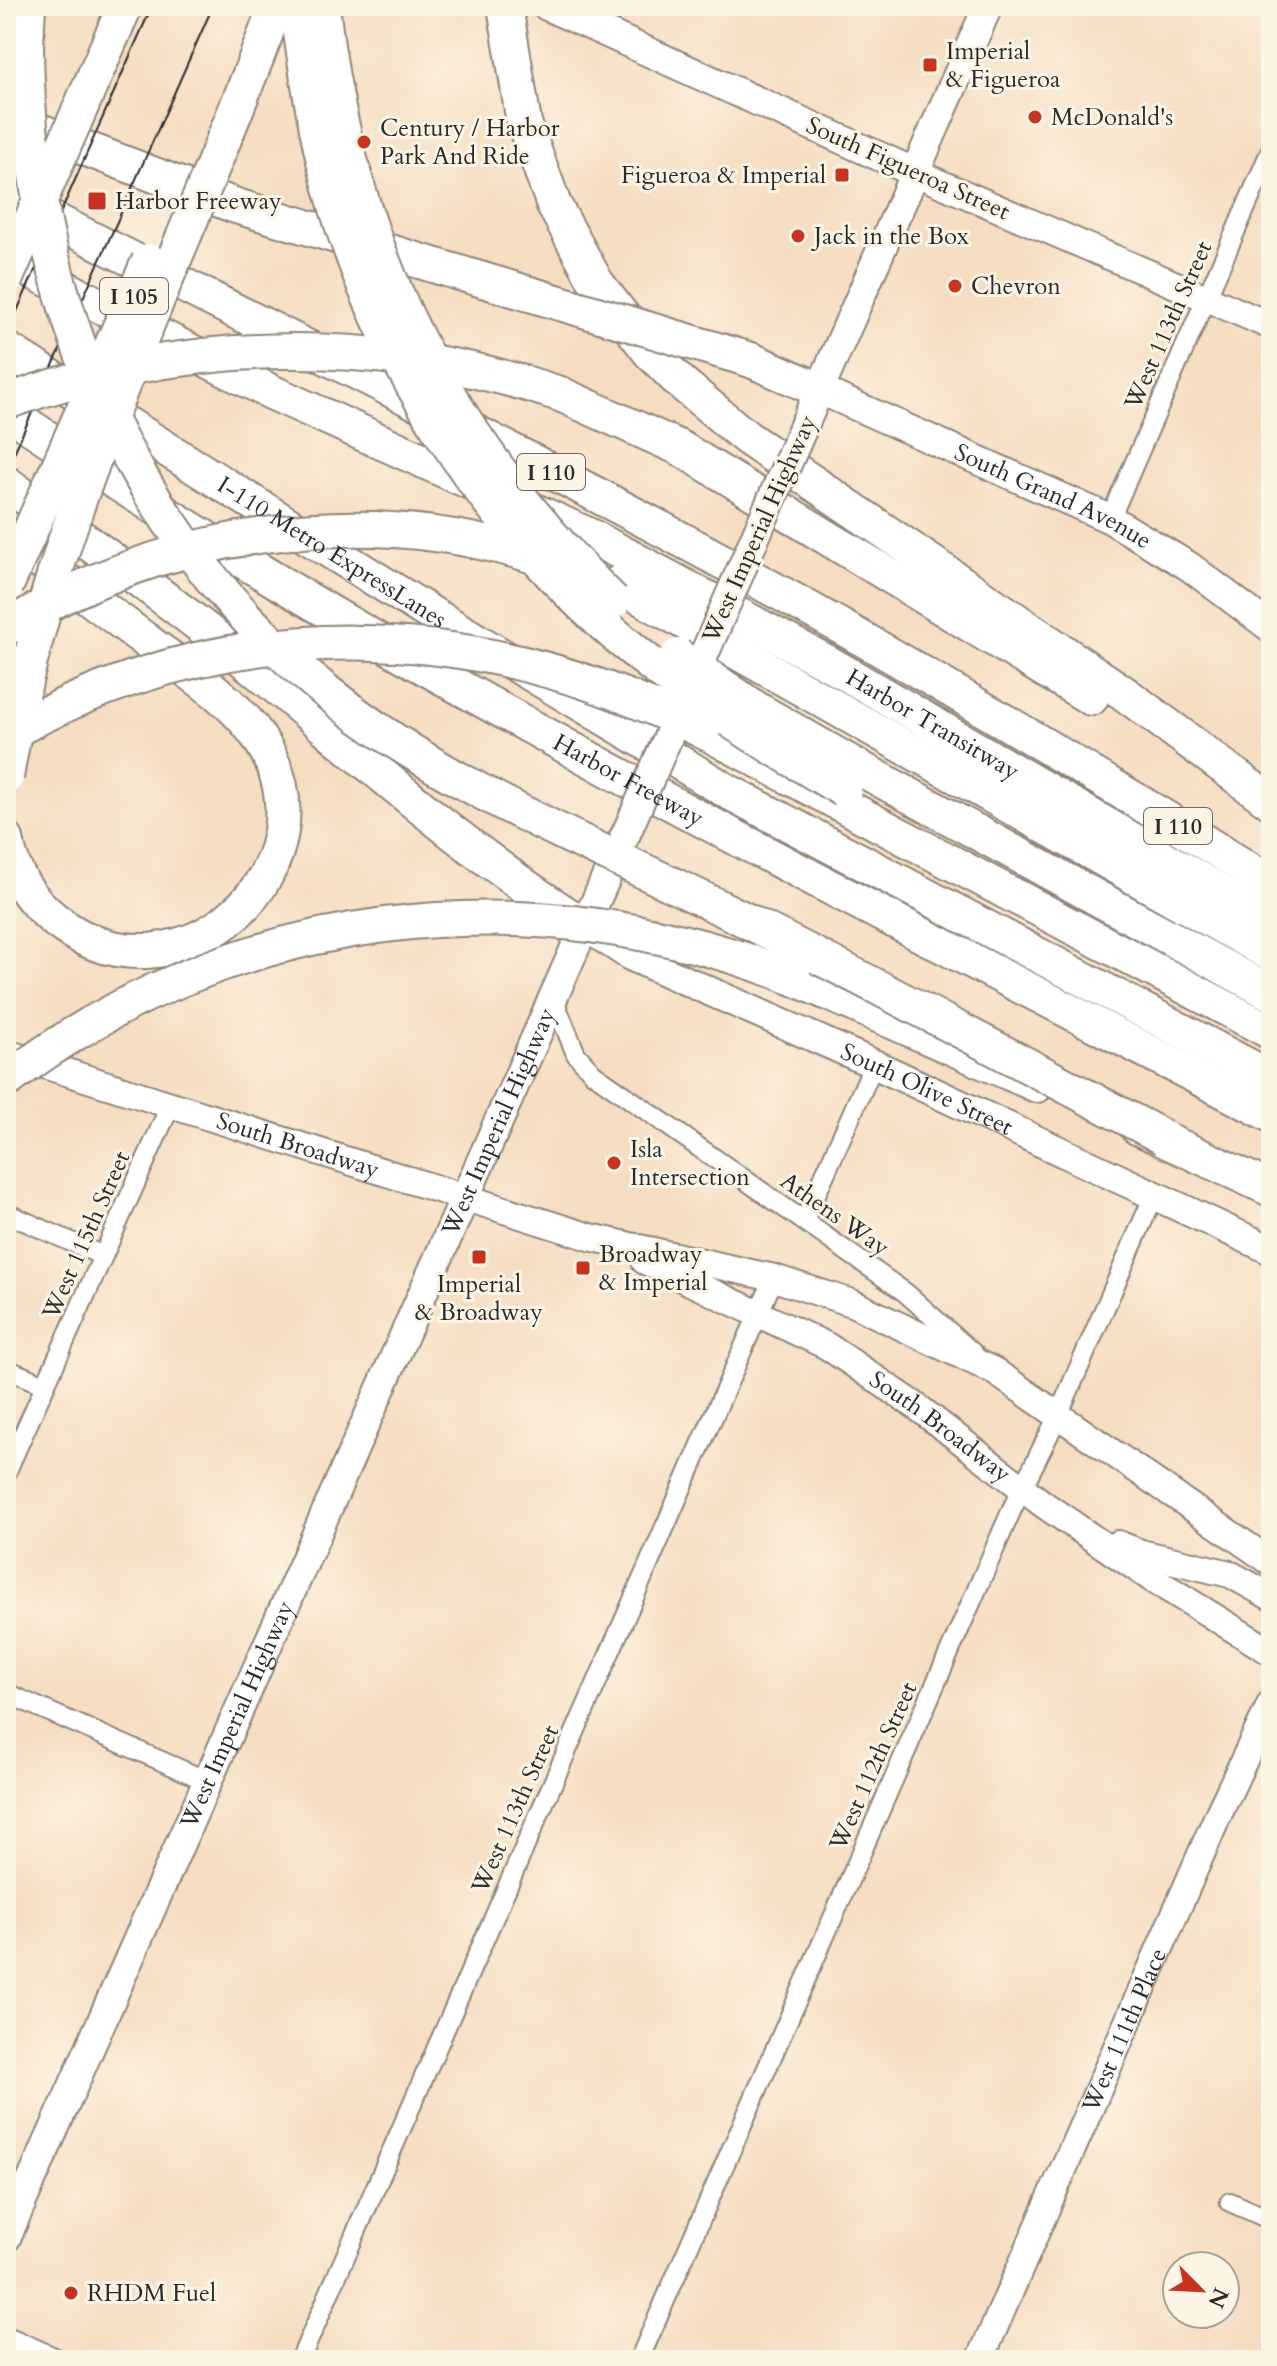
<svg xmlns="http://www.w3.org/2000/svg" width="1277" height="2366" viewBox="0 0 1277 2366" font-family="Cardo,serif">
<rect width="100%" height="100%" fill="#fcf5e5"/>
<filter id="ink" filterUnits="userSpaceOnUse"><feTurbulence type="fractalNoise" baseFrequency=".0125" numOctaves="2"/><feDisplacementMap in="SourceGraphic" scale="16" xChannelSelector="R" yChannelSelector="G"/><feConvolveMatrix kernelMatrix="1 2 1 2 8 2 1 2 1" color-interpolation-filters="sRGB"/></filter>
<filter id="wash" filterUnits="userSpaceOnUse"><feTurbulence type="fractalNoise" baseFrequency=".006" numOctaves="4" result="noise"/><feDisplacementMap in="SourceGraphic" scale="32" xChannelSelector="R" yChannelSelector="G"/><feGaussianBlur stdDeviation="1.8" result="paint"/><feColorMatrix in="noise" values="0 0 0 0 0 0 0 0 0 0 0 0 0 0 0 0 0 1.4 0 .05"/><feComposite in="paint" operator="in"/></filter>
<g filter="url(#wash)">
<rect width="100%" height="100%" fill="#f5ddc1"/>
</g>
<g filter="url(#ink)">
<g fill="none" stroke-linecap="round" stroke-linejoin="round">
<!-- street casing -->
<g stroke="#908476" stroke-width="22">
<g id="street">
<polyline points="1110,519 1271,150"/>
<polyline points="553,998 576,1054 593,1073 906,1293 974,1354"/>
<polyline points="6,1213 103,1256"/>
<polyline points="804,1221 874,1064"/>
<polyline points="6,1369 45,1385"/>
<polyline points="6,1473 171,1104"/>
<polyline points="6,1693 207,1781"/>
<polyline points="1230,2202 1271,2220"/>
<polyline points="300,2360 774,1278"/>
<polyline points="639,2360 1013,1507 1057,1418 1155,1193"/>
</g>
</g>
<!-- secondary casing -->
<g stroke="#908476" stroke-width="30">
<g id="secondary">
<polyline points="916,173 1271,326"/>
<path id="s1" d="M6,1053L590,1237L774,1278L852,1303L994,1371L1271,1562"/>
<path id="s2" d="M645,1261L827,1346L916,1406L1043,1504L1154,1580L1271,1652"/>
<polyline points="1118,1544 1141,1553 1230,1574 1271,1597"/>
<polyline points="6,2340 51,2360"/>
<path id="s3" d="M980,2360L1219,1813L1271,1703"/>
</g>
</g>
<!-- primary casing -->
<g stroke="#908476" stroke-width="32">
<g id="primary">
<polyline points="547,6 916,173"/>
<path id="s4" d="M820,390L1110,519L1190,567L1271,628"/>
<polyline points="805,423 988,6"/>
<path id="s5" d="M586,927L630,956L874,1064L1271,1250"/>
<path id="s6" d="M6,2238L624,837"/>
</g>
</g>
<!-- highway casing -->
<g stroke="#908476" stroke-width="38">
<g id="highway">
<polyline points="505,6 524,123 554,205 596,282 649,351 679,381 747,438 1125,694 1271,802"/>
<polyline points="26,45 28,6"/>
<polyline points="6,118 233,205 513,289"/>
<path d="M6,196C281,335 560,470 829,620C979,704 1125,793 1271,883"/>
<path id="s7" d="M6,258L271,392L590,536L830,664L1271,921"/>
<path id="s8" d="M6,349L430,613L727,791L1271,1078"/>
<polyline points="751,360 820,390"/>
<polyline points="560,394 680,448 1091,698"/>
<path id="s9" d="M6,411C409,679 842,893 1271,1115"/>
<path d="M6,483C86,542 168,598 245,661C356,751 462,850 585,926"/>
<path d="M6,536C55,572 103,608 152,645C189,672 230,697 257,735C347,864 179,1018 55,920C30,900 11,872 6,839"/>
<polyline points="617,584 1271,954"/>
<polyline points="703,731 1271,1032"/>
<polyline points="854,765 1271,993"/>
<polyline points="794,978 1037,1085"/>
<polyline points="1137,1127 1271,1189"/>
</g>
</g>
<!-- street -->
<use href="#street" stroke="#fff" stroke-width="18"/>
<!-- secondary -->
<use href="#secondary" stroke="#fff" stroke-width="26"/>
<!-- primary -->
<use href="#primary" stroke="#fff" stroke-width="28"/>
<!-- highway -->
<use href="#highway" stroke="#fff" stroke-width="34"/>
<!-- tram -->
<g stroke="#2b2b2b" stroke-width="2">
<polyline points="6,336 152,6"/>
<polyline points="6,471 213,6"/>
</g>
<!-- primary-bridge casing -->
<g stroke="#908476" stroke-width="32" stroke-linecap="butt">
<polyline id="primary-bridge" points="625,836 805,423"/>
</g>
<!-- highway-bridge casing -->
<g stroke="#908476" stroke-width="38" stroke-linecap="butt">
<g id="highway-bridge">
<path d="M297,6C306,66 314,126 330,184C378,362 490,532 632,649C698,703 771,747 844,790"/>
<path d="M322,6C348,246 442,432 613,601"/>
<path d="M26,45C28,329 154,585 395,741C496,807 618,857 727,911C874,983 1018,1061 1163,1137"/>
<polyline points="6,278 125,6"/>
<polyline points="513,289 751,360"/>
<path d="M6,402C186,337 378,334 560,394"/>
<polyline points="6,586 149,261"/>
<path d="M6,628C163,531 363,500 540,558"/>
<polyline points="678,656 758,710 854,765"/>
<path d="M6,735C229,608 477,617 703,731"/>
<path d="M6,777C49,506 183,261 276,6"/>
<path d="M6,1081C230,907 533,873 794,978"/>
</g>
</g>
<!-- primary-bridge -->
<use href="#primary-bridge" stroke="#fff" stroke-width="28"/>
<!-- highway-bridge -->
<use href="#highway-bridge" stroke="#fff" stroke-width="34"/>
</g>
</g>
<!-- markers -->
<g fill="#c8321e" stroke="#fcf5e5" stroke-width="3">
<rect x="922" y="57" width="16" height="16" rx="4"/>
<circle cx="1035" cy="117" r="8"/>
<circle cx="364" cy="142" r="8"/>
<rect x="834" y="167" width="16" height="16" rx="4"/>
<rect x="87" y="191" width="20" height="20" rx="4"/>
<circle cx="798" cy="236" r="8"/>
<circle cx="955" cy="286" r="8"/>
<circle cx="614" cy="1163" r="8"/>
<rect x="471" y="1249" width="16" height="16" rx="4"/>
<rect x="575" y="1260" width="16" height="16" rx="4"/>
<circle cx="71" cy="2293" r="8"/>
</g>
<g text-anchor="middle" stroke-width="6" stroke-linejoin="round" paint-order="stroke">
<!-- shield labels -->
<g fill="#fcf5e5" stroke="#6a6863" stroke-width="2">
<rect x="100" y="278" width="68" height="36" rx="6"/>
<rect x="517" y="454" width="68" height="36" rx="6"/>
<rect x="1144" y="808" width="68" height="36" rx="6"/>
</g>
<g font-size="22" font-weight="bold" fill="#2b2b2b">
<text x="134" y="304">I 105</text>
<text x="551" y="480">I 110</text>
<text x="1178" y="834">I 110</text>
</g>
<!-- poi labels -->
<g font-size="24" fill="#2b2b2b" stroke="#fcf5e5" text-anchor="start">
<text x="946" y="59">Imperial<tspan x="946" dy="28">&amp; Figueroa</tspan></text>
<text x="1051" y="125">McDonald's</text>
<text x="380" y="136">Century / Harbor<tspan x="380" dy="28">Park And Ride</tspan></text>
<text x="826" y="183" text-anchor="end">Figueroa &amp; Imperial</text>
<text x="115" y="209">Harbor Freeway</text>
<text x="814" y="244">Jack in the Box</text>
<text x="971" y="294">Chevron</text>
<text x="630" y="1157">Isla<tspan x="630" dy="28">Intersection</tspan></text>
<text x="599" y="1262">Broadway<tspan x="599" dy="28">&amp; Imperial</tspan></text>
<text x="479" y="1292" text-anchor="middle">Imperial<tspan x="479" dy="28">&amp; Broadway</tspan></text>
<text x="87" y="2301">RHDM Fuel</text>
</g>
<!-- street labels -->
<g font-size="24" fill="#2b2b2b" stroke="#fcf5e5">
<text transform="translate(908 168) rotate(24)" y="8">South Figueroa Street</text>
<text transform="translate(1168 325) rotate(-66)" y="8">West 113th Street</text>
<text dy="8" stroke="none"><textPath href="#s4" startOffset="256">South Grand Avenue</textPath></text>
<text transform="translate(759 529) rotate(-66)" y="8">West Imperial Highway</text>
<text dy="8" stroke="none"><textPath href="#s8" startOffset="384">I-110 Metro ExpressLanes</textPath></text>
<text dy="8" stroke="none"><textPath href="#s7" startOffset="1038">Harbor Transitway</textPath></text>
<text dy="8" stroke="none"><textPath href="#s9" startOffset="724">Harbor Freeway</textPath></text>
<text dy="8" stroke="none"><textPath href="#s5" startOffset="378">South Olive Street</textPath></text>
<text dy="8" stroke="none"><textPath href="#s6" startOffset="1220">West Imperial Highway</textPath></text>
<text dy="8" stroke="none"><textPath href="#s1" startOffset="306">South Broadway</textPath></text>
<text transform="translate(835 1214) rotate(35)" y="8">Athens Way</text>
<text transform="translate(86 1235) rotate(-66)" y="8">West 115th Street</text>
<text dy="8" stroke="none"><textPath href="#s2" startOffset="340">South Broadway</textPath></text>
<text dy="8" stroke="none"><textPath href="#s6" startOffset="572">West Imperial Highway</textPath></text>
<text transform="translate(873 1766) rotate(-66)" y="8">West 112th Street</text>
<text transform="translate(515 1809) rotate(-66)" y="8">West 113th Street</text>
<text dy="8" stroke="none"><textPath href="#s3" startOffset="360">West 111th Place</textPath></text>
</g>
</g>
<!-- margin -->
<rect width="1277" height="2366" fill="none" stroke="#fcf5e5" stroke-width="32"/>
<!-- north arrow -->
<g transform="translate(1201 2290) rotate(114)"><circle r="38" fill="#fcf5e5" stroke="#a8a49b" stroke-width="2"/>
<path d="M0-6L14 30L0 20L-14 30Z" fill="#c8321e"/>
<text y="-12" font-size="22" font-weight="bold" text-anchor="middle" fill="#2b2b2b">N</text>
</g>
</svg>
